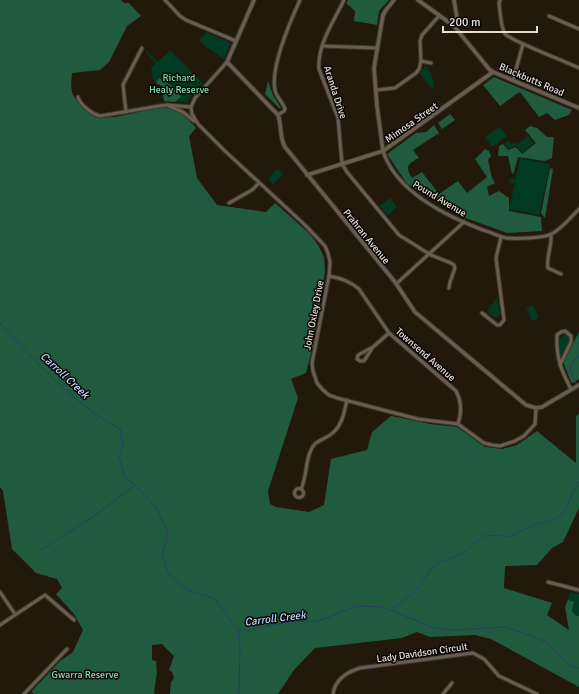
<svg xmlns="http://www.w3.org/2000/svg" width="579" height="694" viewBox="0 0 579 694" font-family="Signika,sans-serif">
<rect width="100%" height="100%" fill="#22190b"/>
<!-- green -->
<g fill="#013a23">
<polygon points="206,32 229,42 230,45 224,59 206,47 200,41 202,35 204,36"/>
<polygon points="170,50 203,83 192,94 187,102 164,101 162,86 154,81 151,69 156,63 146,52 147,51 158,62"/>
<polygon points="425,66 429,69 435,86 432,89 420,73"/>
<polygon points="500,127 507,136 492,147 485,137"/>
<polygon points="528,136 534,143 522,153 516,145 512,148 508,149 504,144 508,141 512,144 514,142 517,145"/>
<polygon points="520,158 550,164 539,215 509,209 515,183 510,183 509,179 513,178 515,181"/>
<polygon points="277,169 283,174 273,184 268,179"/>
<polygon points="390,198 397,207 387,216 380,206"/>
<polygon points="497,298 500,315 497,318 491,315 487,310"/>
<polygon points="533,305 539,318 532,321 526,308"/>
<path d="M563,335L569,336L570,341L561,358L559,356C560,349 557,339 563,335Z"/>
<polygon points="570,592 579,594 579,637 565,607"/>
</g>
<!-- forest -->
<g fill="#205b3f">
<path d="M0,0H121L124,3H129L141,16L127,26L109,62L100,70L72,73C71,90 69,93 82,106C107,133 142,102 173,109C182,112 190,121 196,128L189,136L197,178L217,205L266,212L275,203L310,234L318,245L324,257L325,271L313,345L306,373L291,379L298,398L268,491L270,504L276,507L309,512L324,505L331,459L367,450L372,432L391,416L430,424L457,427L485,447L502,449L517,445L537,431L576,463V416L579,414V508L563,542L552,548L537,565L505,566L504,588L552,603L547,615L569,630L565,607L568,600L574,602L572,611L576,616H579V687L491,639L475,635L430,637L417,632L402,638L315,648L294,670L278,694H170L171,682L174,678L172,672L169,670L174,656L162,644L152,645V660L156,661L157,672L154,693L156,694H34L31,692L60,661L73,652L83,630L74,614L56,594L62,588L57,579L36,573L12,549L3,491L0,487Z"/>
<polygon points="348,0 389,0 379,11 377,25 354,21 355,11 346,3"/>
<polygon points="494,77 572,110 569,115 555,120 547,113 539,117 520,92 515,95 500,106 483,85"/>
<polygon points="159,78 175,88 181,97 175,102 164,101 162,86 156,83 157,80"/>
<polygon points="268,81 273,95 281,108 280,109 265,94"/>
<polygon points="450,114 455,120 442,129 438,123"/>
<path d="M434,125L439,133L413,150L419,158C407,164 405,167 412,178L422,172L439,194L458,181L467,193L487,177L475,159L485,149L489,151L491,156L488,160L492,178L495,183L487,187L489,196L499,191L509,198V211L541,217L542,231L507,233L466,218L407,184L387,154L416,133L426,132Z"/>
<polygon points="530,126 537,128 547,137 554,137 552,158 545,161 518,157 514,172 512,174 508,156 498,156 499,146 503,144 508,150 516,147 522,154 536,143 525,130"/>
<polygon points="550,168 553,169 545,218 541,213"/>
<polygon points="579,332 579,379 573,383 571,382 564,364 564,361"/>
</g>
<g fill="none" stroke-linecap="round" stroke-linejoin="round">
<!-- stream -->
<g stroke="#253f67" stroke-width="1">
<path d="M0,323C35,360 74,405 120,429L123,445L119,457L124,476L140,490L156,508L166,527L167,538L162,556L168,573L182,586L191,591L215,599L238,630H250L288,622L319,621L356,606L383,607L434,628L457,630L503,627L521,632L546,642L570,666L579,668"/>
<polyline points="577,385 570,370 574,360 579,356"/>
<polyline points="41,550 91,518 134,486"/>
<polyline points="392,610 408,597 421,584 431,569 438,563 462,554 484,536 497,535 509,537 536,524 551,521 562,514 568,505 572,494 579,481"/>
<polyline points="238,631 240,647 239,694"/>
</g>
<!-- minor casing -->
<g stroke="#3b352f" stroke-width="5">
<g id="minor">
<polyline points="165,0 180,16 186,20 236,41"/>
<path d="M344,0C334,21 317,45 319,69L338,118L342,164L347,172L399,235L431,255L451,263L454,265L455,268L450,282L449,288"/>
<path d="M500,0L499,3C500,11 501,28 505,34C511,41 567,62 579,68"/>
<polyline points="549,16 579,29"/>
<polyline points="322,46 377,48"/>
<polyline points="421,61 431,63"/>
<polyline points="227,62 195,98 191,107 192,114 198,124 225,151 305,225 325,246 328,253 330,262 329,276 312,363 313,371 317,383 323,390 329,395 337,398 418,419 458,424 484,443 492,445 500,446 515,441 524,436 535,424 536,408"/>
<polyline points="513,80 523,44"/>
<polyline points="376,90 395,88 416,73 419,69 421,61 420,41 422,35 439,16"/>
<path d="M78,97C80,105 92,114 100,116L159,106L167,105L191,107"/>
<polyline points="169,106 183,112 194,121"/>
<polyline points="126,112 123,85 142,48"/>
<path d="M278,115L284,111L285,109C283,102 276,97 275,90C270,67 290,22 300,0"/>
<path d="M383,151C396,192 446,216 483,230C491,232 499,237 507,238C516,239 541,238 549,235C559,232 572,216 579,209"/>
<polyline points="229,203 252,190 259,183"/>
<path d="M551,235C552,246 546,257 548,268L561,274"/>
<path d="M329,276C341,278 350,281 359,289L389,333L456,391C462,402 462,412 458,424"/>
<polyline points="396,284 464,222"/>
<polyline points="482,313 497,325 500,325 504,320 496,258 501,237"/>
<polyline points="373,347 364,361 360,361 357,359 358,355 373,347 389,333"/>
<path d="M560,365L571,342V336L565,331L561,332L557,335C556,358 561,370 571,389"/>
<circle cx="299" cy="493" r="4.5"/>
<path d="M301,489C307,477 305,462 311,450C314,441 323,440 330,435C342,427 344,413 347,400"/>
<polyline points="548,582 579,590"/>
<polyline points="0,592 15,614"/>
<polyline points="0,625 45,595 74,620"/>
<polyline points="24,694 67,649"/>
<path d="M333,694C335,680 347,672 360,668L473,653L484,659L499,676L537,694"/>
<polyline points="443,694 452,683"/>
</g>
</g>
<!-- tertiary casing -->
<g stroke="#3b352f" stroke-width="5.5">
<g id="tertiary">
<path d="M254,0L227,62L278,115C282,125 279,137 285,147L395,282L415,312L526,405L536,408L542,407L579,385"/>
<polyline points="418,0 454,26 489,69 493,72 579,108"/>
<polyline points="454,26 457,18 454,0"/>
<polyline points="383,151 377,106 374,68 383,15 386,10 394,0"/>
<polyline points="307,175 383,151 493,72"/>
</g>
</g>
<!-- minor -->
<use href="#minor" stroke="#695d4d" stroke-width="3"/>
<!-- tertiary -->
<use href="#tertiary" stroke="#695d4d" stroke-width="3.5"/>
</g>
<g text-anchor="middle" stroke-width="3" stroke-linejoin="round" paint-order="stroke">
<!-- park labels -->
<g font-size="10" fill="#87ddaf" stroke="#080502">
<text x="179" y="81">Richard<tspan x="179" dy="12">Healy Reserve</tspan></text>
<text x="85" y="678">Gwarra Reserve</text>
</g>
<!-- street labels -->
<g font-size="10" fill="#e4ded4" stroke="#080502">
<text transform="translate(532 79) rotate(23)" y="4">Blackbutts Road</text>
<text transform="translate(336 92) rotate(72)" y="4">Aranda Drive</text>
<text transform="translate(411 122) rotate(-35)" y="4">Mimosa Street</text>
<text transform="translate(440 198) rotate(31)" y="4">Pound Avenue</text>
<text transform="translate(367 236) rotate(51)" y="4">Prahran Avenue</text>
<text transform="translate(313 315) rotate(-79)" y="4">John Oxley Drive</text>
<text transform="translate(426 354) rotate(41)" y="4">Townsend Avenue</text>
<text transform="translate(422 652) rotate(-8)" y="4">Lady Davidson Circuit</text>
</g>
<!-- water labels -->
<g font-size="11" font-style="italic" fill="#bbd6ff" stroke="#080502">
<text transform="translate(65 375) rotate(43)" y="4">Carroll Creek</text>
<text transform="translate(275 618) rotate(-7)" y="4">Carroll Creek</text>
</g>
</g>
<!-- scale -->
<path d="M443 26v6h94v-6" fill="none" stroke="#e4ded4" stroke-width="2"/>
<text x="449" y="26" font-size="12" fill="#e4ded4" stroke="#080502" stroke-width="3" paint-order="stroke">200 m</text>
</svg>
